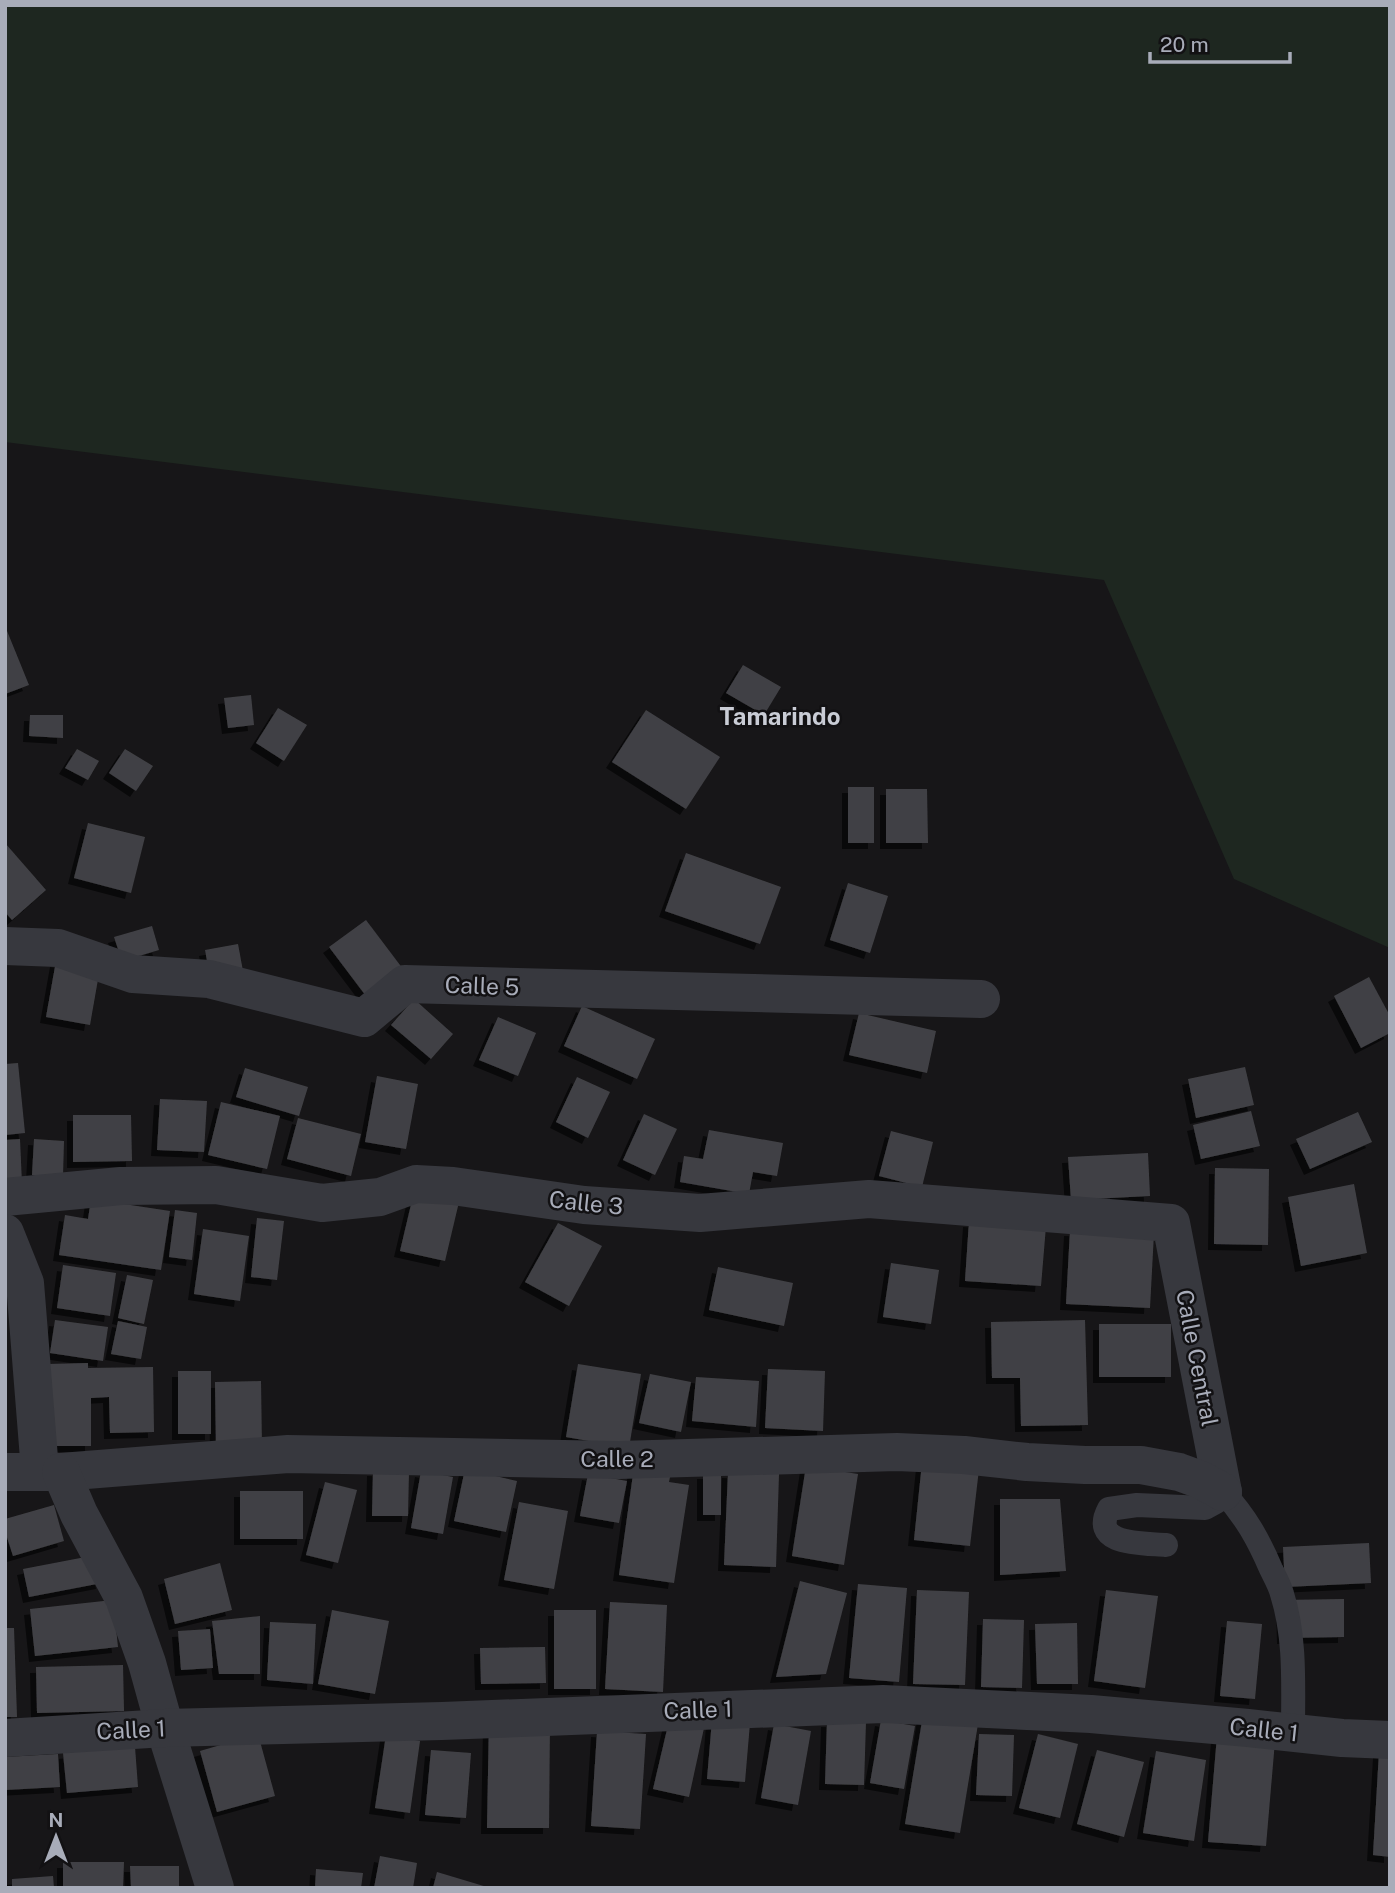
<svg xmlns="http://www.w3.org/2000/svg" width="1395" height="1893" viewBox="0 0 1395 1893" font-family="'Public Sans',sans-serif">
<defs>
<filter id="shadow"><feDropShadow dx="-6" dy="6" stdDeviation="0" flood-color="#0009"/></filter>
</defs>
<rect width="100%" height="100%" fill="#171618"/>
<!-- green -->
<polygon fill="#1e2720" points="5,5 1390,5 1390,948 1234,879 1104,580 5,442"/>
<!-- building -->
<g fill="#414145" filter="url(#shadow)">
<polygon points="5,626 29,685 5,694"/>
<polygon points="743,665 781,687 764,715 726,693"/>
<polygon points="251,695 254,725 228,728 224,698"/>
<polygon points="278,708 307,725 284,761 256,743"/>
<polygon points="646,710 720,757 686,809 612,762"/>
<polygon points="30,715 63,715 63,738 29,736"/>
<polygon points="77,749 99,761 88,780 65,768"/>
<polygon points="125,749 153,766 136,791 109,773"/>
<rect x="848" y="787" width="26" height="56"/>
<polygon points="886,789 927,789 928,843 886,843"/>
<polygon points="88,823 145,837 131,893 74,878"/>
<polygon points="5,843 46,890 12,920 5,912"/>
<polygon points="686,853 781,887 760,944 665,911"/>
<polygon points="848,883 888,896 870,953 830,940"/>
<polygon points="366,920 403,969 366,996 329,947"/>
<polygon points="152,926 159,950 122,961 114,937"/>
<polygon points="238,944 243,971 210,977 205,950"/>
<polygon points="56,961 100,968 90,1025 46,1017"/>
<polygon points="1369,977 1390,1016 1390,1033 1361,1048 1334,996"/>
<polygon points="414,999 453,1034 431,1059 391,1025"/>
<polygon points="582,1006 655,1039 637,1079 564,1046"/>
<polygon points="859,1013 936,1031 927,1073 849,1055"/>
<polygon points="498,1017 536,1033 518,1076 479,1060"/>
<polygon points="18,1063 25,1133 5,1135 5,1064"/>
<polygon points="1245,1067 1254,1105 1196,1118 1188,1079"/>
<polygon points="245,1068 308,1087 299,1116 236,1097"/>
<polygon points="377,1076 418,1084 406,1149 365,1142"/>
<polygon points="577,1077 610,1092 588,1138 556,1122"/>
<polygon points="160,1099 207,1101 204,1152 157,1150"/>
<polygon points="221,1102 280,1116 267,1169 208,1155"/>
<polygon points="1251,1111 1260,1146 1201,1159 1193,1125"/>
<polygon points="1358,1112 1372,1142 1310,1169 1296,1139"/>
<polygon points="644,1114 677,1129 655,1175 623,1160"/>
<polygon points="73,1115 131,1115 132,1161 73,1162"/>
<polygon points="298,1118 361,1134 351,1176 287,1159"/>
<polygon points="709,1130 783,1143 777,1176 753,1172 749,1194 680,1182 684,1156 703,1159"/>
<polygon points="891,1131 933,1142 922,1187 879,1176"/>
<polygon points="20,1139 22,1184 5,1185 5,1140"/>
<polygon points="34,1139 64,1141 63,1176 32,1175"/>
<polygon points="1148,1153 1150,1196 1071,1200 1068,1157"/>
<polygon points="1215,1168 1269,1169 1268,1245 1214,1244"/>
<polygon points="1354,1184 1367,1253 1301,1266 1288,1197"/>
<polygon points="414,1192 459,1202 445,1261 400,1251"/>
<polygon points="91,1199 170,1211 161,1270 59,1255 65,1215 88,1219"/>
<polygon points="175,1210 197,1213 192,1260 169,1257"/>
<polygon points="257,1218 284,1221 277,1280 251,1277"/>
<polygon points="969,1221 1046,1226 1041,1286 965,1281"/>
<polygon points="558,1223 602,1246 569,1306 525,1282"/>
<polygon points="203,1229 249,1236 240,1301 194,1294"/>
<polygon points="1070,1230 1154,1233 1150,1308 1066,1304"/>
<polygon points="891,1263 939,1270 931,1324 883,1317"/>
<polygon points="63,1265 116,1273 110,1316 57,1308"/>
<polygon points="718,1267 793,1283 784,1326 709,1310"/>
<polygon points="127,1275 153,1280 144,1324 118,1318"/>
<polygon points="55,1320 108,1327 103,1361 50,1353"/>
<polygon points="1085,1320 1088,1425 1021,1426 1020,1378 992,1378 991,1322"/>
<polygon points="118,1321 147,1327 141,1359 111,1354"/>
<rect x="1099" y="1324" width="72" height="53"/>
<polygon points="88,1363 88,1368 153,1367 154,1432 110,1433 109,1397 91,1398 91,1446 49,1446 47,1364"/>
<polygon points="578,1364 641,1374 629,1448 566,1437"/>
<polygon points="768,1369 825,1371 823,1431 765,1428"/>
<rect x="178" y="1371" width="33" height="63"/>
<polygon points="650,1374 691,1382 681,1432 639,1423"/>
<polygon points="696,1377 759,1381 756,1427 692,1421"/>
<polygon points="261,1381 262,1448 216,1448 215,1382"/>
<polygon points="922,1463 979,1469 970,1546 914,1540"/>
<polygon points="806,1466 858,1474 844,1565 792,1556"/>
<polygon points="634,1467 671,1472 669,1482 689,1485 674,1583 619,1575"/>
<polygon points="465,1469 517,1481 506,1532 454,1521"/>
<polygon points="373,1470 409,1471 408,1516 372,1516"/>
<polygon points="421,1471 453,1477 443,1534 411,1528"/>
<polygon points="728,1472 779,1474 776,1567 724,1565"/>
<rect x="703" y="1473" width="18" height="42"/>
<polygon points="588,1474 627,1481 619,1523 580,1516"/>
<polygon points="325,1482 357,1490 338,1563 306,1555"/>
<rect x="240" y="1491" width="63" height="48"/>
<polygon points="1000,1499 1060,1499 1066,1571 1000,1575"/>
<polygon points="519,1502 568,1511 554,1589 504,1580"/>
<polygon points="54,1505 64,1541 13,1556 5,1531 5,1519"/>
<polygon points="1369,1543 1371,1583 1285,1587 1283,1547"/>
<polygon points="96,1555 102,1583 29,1597 23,1569"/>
<polygon points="220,1563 232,1610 175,1624 164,1579"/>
<polygon points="800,1581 847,1593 826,1674 776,1677"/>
<polygon points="858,1584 907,1588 899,1682 849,1678"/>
<polygon points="917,1590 969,1592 965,1685 913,1684"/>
<polygon points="1106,1590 1158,1596 1145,1688 1094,1681"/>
<polygon points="1344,1599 1344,1637 1283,1638 1282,1600"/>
<polygon points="113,1600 118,1647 35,1656 30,1609"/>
<polygon points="610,1602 667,1605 663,1692 605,1689"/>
<polygon points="332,1610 389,1621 375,1694 318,1684"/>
<rect x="554" y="1610" width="42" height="79"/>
<polygon points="260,1616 260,1674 219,1674 212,1621"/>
<polygon points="983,1619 1024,1620 1022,1688 981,1687"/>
<polygon points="1227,1621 1262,1624 1255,1699 1220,1696"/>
<polygon points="270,1622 316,1624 313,1684 267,1680"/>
<polygon points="1077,1623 1078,1684 1037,1684 1035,1624"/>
<polygon points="5,1628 14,1628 17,1717 5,1717"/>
<polygon points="210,1629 213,1668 181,1670 178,1631"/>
<polygon points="545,1647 546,1683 481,1684 480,1648"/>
<polygon points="123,1665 124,1711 37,1713 36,1667"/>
<polygon points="923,1715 978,1724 960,1833 905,1824"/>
<polygon points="489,1720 550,1721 549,1828 487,1828"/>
<polygon points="712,1720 750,1723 745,1782 707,1779"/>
<polygon points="881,1720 915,1726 904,1789 870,1783"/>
<polygon points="669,1721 704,1728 689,1797 653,1789"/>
<polygon points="827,1721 866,1722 864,1785 825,1784"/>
<polygon points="774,1724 811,1731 798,1805 761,1798"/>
<polygon points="597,1731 646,1734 640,1829 591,1826"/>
<polygon points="258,1734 275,1796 217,1812 200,1751"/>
<polygon points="979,1734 1014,1735 1012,1796 976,1795"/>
<polygon points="1038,1734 1078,1744 1060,1818 1019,1808"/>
<polygon points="386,1735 420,1741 410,1813 375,1808"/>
<polygon points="1217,1736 1275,1741 1266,1846 1208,1842"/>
<polygon points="135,1747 138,1787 67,1793 63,1753"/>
<polygon points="431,1750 471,1753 466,1818 425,1815"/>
<polygon points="1097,1750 1144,1762 1124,1837 1077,1824"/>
<polygon points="1156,1751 1206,1760 1194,1841 1143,1833"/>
<polygon points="1379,1752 1390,1753 1390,1857 1373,1855"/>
<polygon points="58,1754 60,1787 5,1790 5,1757"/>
<polygon points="380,1856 417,1863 413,1888 374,1888"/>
<polygon points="63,1862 124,1862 123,1888 63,1888"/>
<polygon points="130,1866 179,1866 179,1888 131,1888"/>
<polygon points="316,1869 363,1873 361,1888 315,1888"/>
<polygon points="437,1872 487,1887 487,1888 433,1888"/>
<polygon points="53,1876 54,1888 12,1888 12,1879"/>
</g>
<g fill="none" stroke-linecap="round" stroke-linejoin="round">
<!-- service -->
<path stroke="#37383e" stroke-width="24" d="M1166,1545C1144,1543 1089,1546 1109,1509L1137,1505L1205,1508L1216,1502L1223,1492C1246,1517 1258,1539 1271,1569C1275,1577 1280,1586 1282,1594C1296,1638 1293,1687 1293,1733"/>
<!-- minor -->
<g stroke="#37383e" stroke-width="38">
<polyline points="5,946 58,948 133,974 209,979 364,1018 405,984 981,999"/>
<polyline points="5,1197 121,1186 216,1185 322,1203 380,1197 416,1184 453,1186 584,1205 700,1213 869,1199 1171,1223 1223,1492"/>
<polyline points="5,1233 25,1283 40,1471"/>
<polyline points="5,1472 61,1472 288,1454 619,1460 897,1452 964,1455 1027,1462 1085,1465 1141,1465 1179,1472 1201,1480 1223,1492"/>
<polyline points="61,1472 79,1514 124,1598 147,1663 165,1728 215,1888"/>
<polyline points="5,1738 165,1728 442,1721 883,1704 1091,1714 1248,1728 1342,1738 1390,1740"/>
</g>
</g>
<g text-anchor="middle" stroke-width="5" stroke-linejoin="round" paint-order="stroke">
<!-- street labels -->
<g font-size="23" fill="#a8acb9" stroke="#121113">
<text transform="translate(482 986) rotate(2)" y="8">Calle 5</text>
<text transform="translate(586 1203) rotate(6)" y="8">Calle 3</text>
<text transform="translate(1197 1358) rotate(79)" y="8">Calle Central</text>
<text x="617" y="1467">Calle 2</text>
<text transform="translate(698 1710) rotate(-2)" y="8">Calle 1</text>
<text transform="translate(131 1730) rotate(-3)" y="8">Calle 1</text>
<text transform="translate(1264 1730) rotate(6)" y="8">Calle 1</text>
</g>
<!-- neighbourhood labels -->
<g font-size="24" font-weight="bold" fill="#c9ccd5" stroke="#121113">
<text x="780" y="725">Tamarindo</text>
</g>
</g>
<!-- border -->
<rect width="1395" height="1893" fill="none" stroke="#a8acb9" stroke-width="14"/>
<!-- north arrow -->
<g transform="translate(56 1837)" stroke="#121113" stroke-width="5" paint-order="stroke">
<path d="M0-5L12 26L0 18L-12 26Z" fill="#a8acb9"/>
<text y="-10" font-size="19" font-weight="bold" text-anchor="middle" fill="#a8acb9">N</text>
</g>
<!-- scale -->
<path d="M1150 52v10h140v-10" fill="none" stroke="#a8acb9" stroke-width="3.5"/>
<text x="1160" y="52" font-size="21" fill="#a8acb9" stroke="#121113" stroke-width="5" paint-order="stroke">20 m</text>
</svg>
